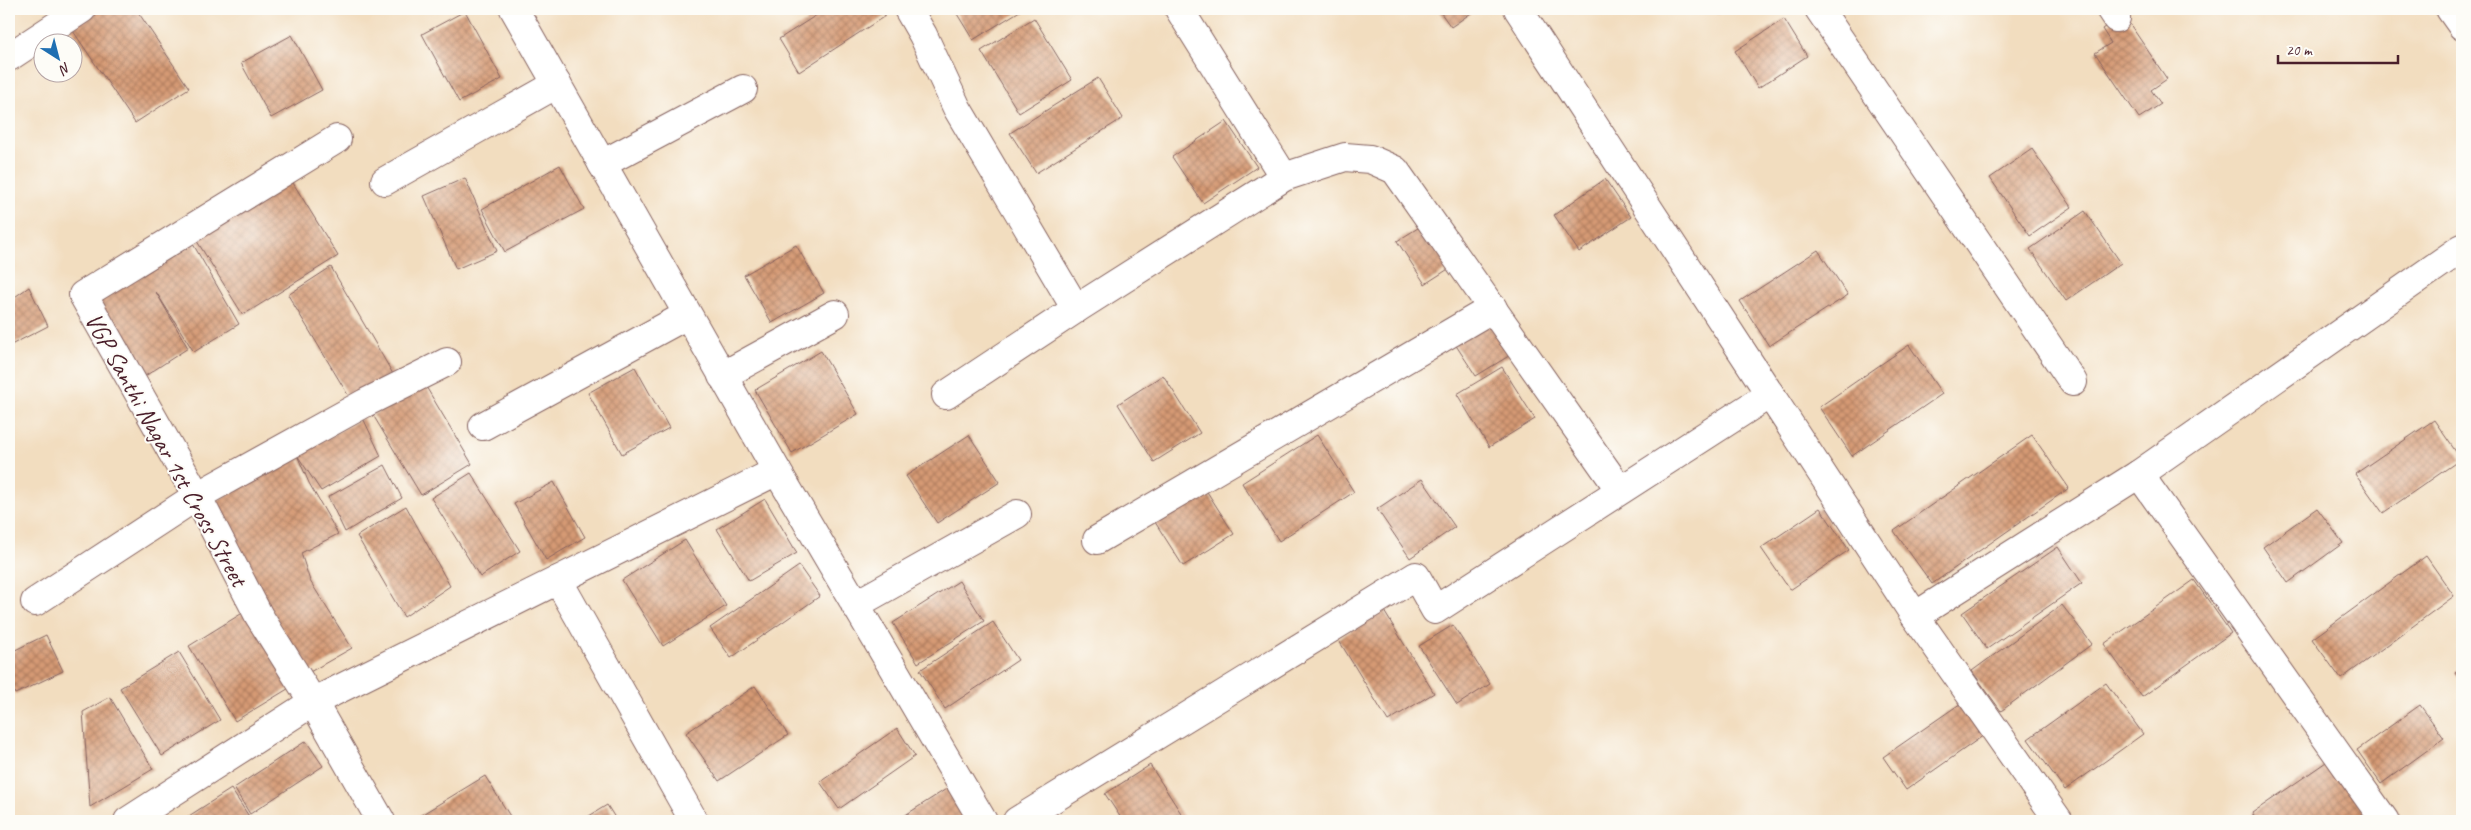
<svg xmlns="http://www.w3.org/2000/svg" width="2471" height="830" viewBox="0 0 2471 830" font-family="Caveat,sans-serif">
<defs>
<pattern id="building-cross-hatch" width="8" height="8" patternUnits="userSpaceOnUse" patternTransform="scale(1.25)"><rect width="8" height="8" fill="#d59a74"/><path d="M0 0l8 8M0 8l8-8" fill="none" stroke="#af7d5f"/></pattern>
</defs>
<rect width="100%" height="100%" fill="#fdfcf7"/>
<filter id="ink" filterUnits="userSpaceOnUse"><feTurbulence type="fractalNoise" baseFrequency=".02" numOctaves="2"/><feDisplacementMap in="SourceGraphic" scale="10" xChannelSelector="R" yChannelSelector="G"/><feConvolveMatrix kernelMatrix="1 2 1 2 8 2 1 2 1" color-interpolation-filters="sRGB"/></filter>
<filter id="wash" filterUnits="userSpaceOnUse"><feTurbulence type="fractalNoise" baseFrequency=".0096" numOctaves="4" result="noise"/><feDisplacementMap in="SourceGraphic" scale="20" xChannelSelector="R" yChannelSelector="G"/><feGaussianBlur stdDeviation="1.12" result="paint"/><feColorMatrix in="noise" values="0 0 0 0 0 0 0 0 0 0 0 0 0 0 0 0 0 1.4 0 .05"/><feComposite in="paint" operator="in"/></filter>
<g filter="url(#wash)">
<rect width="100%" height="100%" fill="#f2ddbf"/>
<g id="blocks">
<!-- building -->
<g fill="url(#building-cross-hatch)">
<polygon points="93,9 136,9 189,88 135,123 69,25"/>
<polygon points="826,9 880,9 885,16 799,72 779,39"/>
<polygon points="954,9 1023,9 973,40"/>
<polygon points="1438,9 1477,9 1451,27"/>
<polygon points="1714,9 1725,9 1718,14"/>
<polygon points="465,11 502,79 459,102 422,34"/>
<polygon points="2123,14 2167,79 2151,90 2161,104 2139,118 2095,53 2111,43 2102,29"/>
<polygon points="1034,18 1072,80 1019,113 981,51"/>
<polygon points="1784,19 1807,56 1758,88 1735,51"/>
<polygon points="292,35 322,90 271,118 241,63"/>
<polygon points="1098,78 1123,118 1036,173 1010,133"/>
<polygon points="1226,121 1257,167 1203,203 1172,157"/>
<polygon points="2032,149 2072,207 2030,236 1990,178"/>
<polygon points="560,165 584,209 505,252 482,209"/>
<polygon points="290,178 338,256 243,315 195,238"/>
<polygon points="465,178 497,251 456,269 424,196"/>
<polygon points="1605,179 1631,217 1579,252 1554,215"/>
<polygon points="2085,211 2121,263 2066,301 2030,249"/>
<polygon points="1426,223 1453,266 1425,284 1397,241"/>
<polygon points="193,244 239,324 194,352 156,292 188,348 139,380 95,299 145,274"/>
<polygon points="796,245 824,293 772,323 744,275"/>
<polygon points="1818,250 1848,295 1769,346 1740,301"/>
<polygon points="331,267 393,374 354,405 288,295"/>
<polygon points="29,287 48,326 9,346 9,301"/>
<polygon points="1491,322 1512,354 1476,376 1455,344"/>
<polygon points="1909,345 1942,394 1852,456 1819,407"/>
<polygon points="821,351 858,414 792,453 755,390"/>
<polygon points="635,367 669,428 622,454 588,393"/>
<polygon points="1502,367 1535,419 1489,447 1457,394"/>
<polygon points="1163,375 1200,433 1154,462 1118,404"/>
<polygon points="425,385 472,464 421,495 373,415"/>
<polygon points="363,418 381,456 321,491 297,455"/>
<polygon points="2434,420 2461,459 2383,513 2355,474"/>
<polygon points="969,435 1000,482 937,523 906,476"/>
<polygon points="1317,435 1354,492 1279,541 1242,483"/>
<polygon points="2032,435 2069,488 1932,584 1894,531"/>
<polygon points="297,455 309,483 338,534 301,553 310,581 352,648 308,673 209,505"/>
<polygon points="385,465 402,498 345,532 328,497"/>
<polygon points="471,473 520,551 480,577 431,498"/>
<polygon points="1422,479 1455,527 1410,558 1377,509"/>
<polygon points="554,482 585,537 546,560 514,504"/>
<polygon points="1204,487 1234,534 1183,566 1153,519"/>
<polygon points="765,499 797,553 749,581 717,529"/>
<polygon points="406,506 450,586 404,617 357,536"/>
<polygon points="1820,508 1849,550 1790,590 1761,548"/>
<polygon points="2317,508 2343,543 2288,583 2263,547"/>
<polygon points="685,540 726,606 663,646 622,580"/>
<polygon points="2058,547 2082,583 1987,649 1962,613"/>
<polygon points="2426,556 2454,596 2341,679 2312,639"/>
<polygon points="799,566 820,596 731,658 710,628"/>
<polygon points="2194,580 2231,633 2142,697 2104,644"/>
<polygon points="959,581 984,621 918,663 893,623"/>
<polygon points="2062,605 2092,644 2001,711 1972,671"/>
<polygon points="249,609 296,684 235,721 189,646"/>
<polygon points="1384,611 1434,693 1388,721 1338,639"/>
<polygon points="993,622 1018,660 945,709 920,670"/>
<polygon points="1453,625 1490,684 1457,705 1419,646"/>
<polygon points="46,635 63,671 15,694 9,682 9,653"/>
<polygon points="179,652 220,720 162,756 120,688"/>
<polygon points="2462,667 2462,683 2455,673"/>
<polygon points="2106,683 2143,734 2065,790 2028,739"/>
<polygon points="755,686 788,735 719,781 686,733"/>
<polygon points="110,697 153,769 90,807 83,712"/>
<polygon points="1964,701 1987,733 1906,790 1883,757"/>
<polygon points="2420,705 2444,738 2381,784 2357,750"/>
<polygon points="897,728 915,756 839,809 820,782"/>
<polygon points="306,741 323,766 250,814 234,788"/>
<polygon points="2329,760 2365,812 2352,821 2257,821 2252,813"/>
<polygon points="1150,765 1186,821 1123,821 1105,794"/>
<polygon points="485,776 513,821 411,821"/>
<polygon points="951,786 974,821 896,821"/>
<polygon points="231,789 252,821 181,821"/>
<polygon points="607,805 617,821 581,821"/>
</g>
</g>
</g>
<g filter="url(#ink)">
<use href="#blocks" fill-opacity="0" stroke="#85625f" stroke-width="1"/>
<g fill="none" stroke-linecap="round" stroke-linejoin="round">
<!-- minor casing -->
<g stroke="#85625f" stroke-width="30">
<g id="minor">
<polyline points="514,9 777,471 983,821"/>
<polyline points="908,9 923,35 957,108 1076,309"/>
<polyline points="1179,9 1284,177"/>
<polyline points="1518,9 1915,616 2059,821"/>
<polyline points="1819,9 2073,382"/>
<polyline points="2110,9 2116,18"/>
<polyline points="2450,9 2462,26"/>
<polyline points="9,57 82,9"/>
<polyline points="337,139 83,295 197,496 259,616 313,702 381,821"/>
<polyline points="602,164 743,89"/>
<polyline points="385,181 557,84"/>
<polyline points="722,376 835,314"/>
<polyline points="946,395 1076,309 1284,177 1345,157 1370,159 1395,170 1620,490"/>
<polyline points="483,426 687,315"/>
<polyline points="2139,474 2385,821"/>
<polyline points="1097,540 1493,308"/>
<polyline points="558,580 694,821"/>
<polyline points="35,602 197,496 365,403 447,362"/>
<polyline points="855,605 1017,514"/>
<polyline points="1915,616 2139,474 2462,248"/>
<polyline points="128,821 313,702 777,471"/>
<polyline points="1017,821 1416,576 1435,610 1770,394"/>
</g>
</g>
<!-- minor -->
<use href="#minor" stroke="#fff" stroke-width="28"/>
</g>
</g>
<g text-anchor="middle" stroke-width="4" stroke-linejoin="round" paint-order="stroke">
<!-- street labels -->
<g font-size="25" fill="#4a1f2b" stroke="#fdfcf7">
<text transform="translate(167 449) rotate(61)" y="9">VGP Santhi Nagar 1st Cross Street</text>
</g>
</g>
<!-- margin -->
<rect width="2471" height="830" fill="none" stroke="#fdfcf7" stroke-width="30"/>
<!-- north arrow -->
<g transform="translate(58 58) rotate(144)"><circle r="24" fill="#fdfcf7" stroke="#b5a4a5"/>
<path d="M0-4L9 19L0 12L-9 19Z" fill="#1f6fb2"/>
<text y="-8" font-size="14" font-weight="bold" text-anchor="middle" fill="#4a1f2b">N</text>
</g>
<!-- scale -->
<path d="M2278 55v8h120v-8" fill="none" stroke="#4a1f2b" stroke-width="2.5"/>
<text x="2286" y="55" font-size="15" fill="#4a1f2b" stroke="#fdfcf7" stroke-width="4" paint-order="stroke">20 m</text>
</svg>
